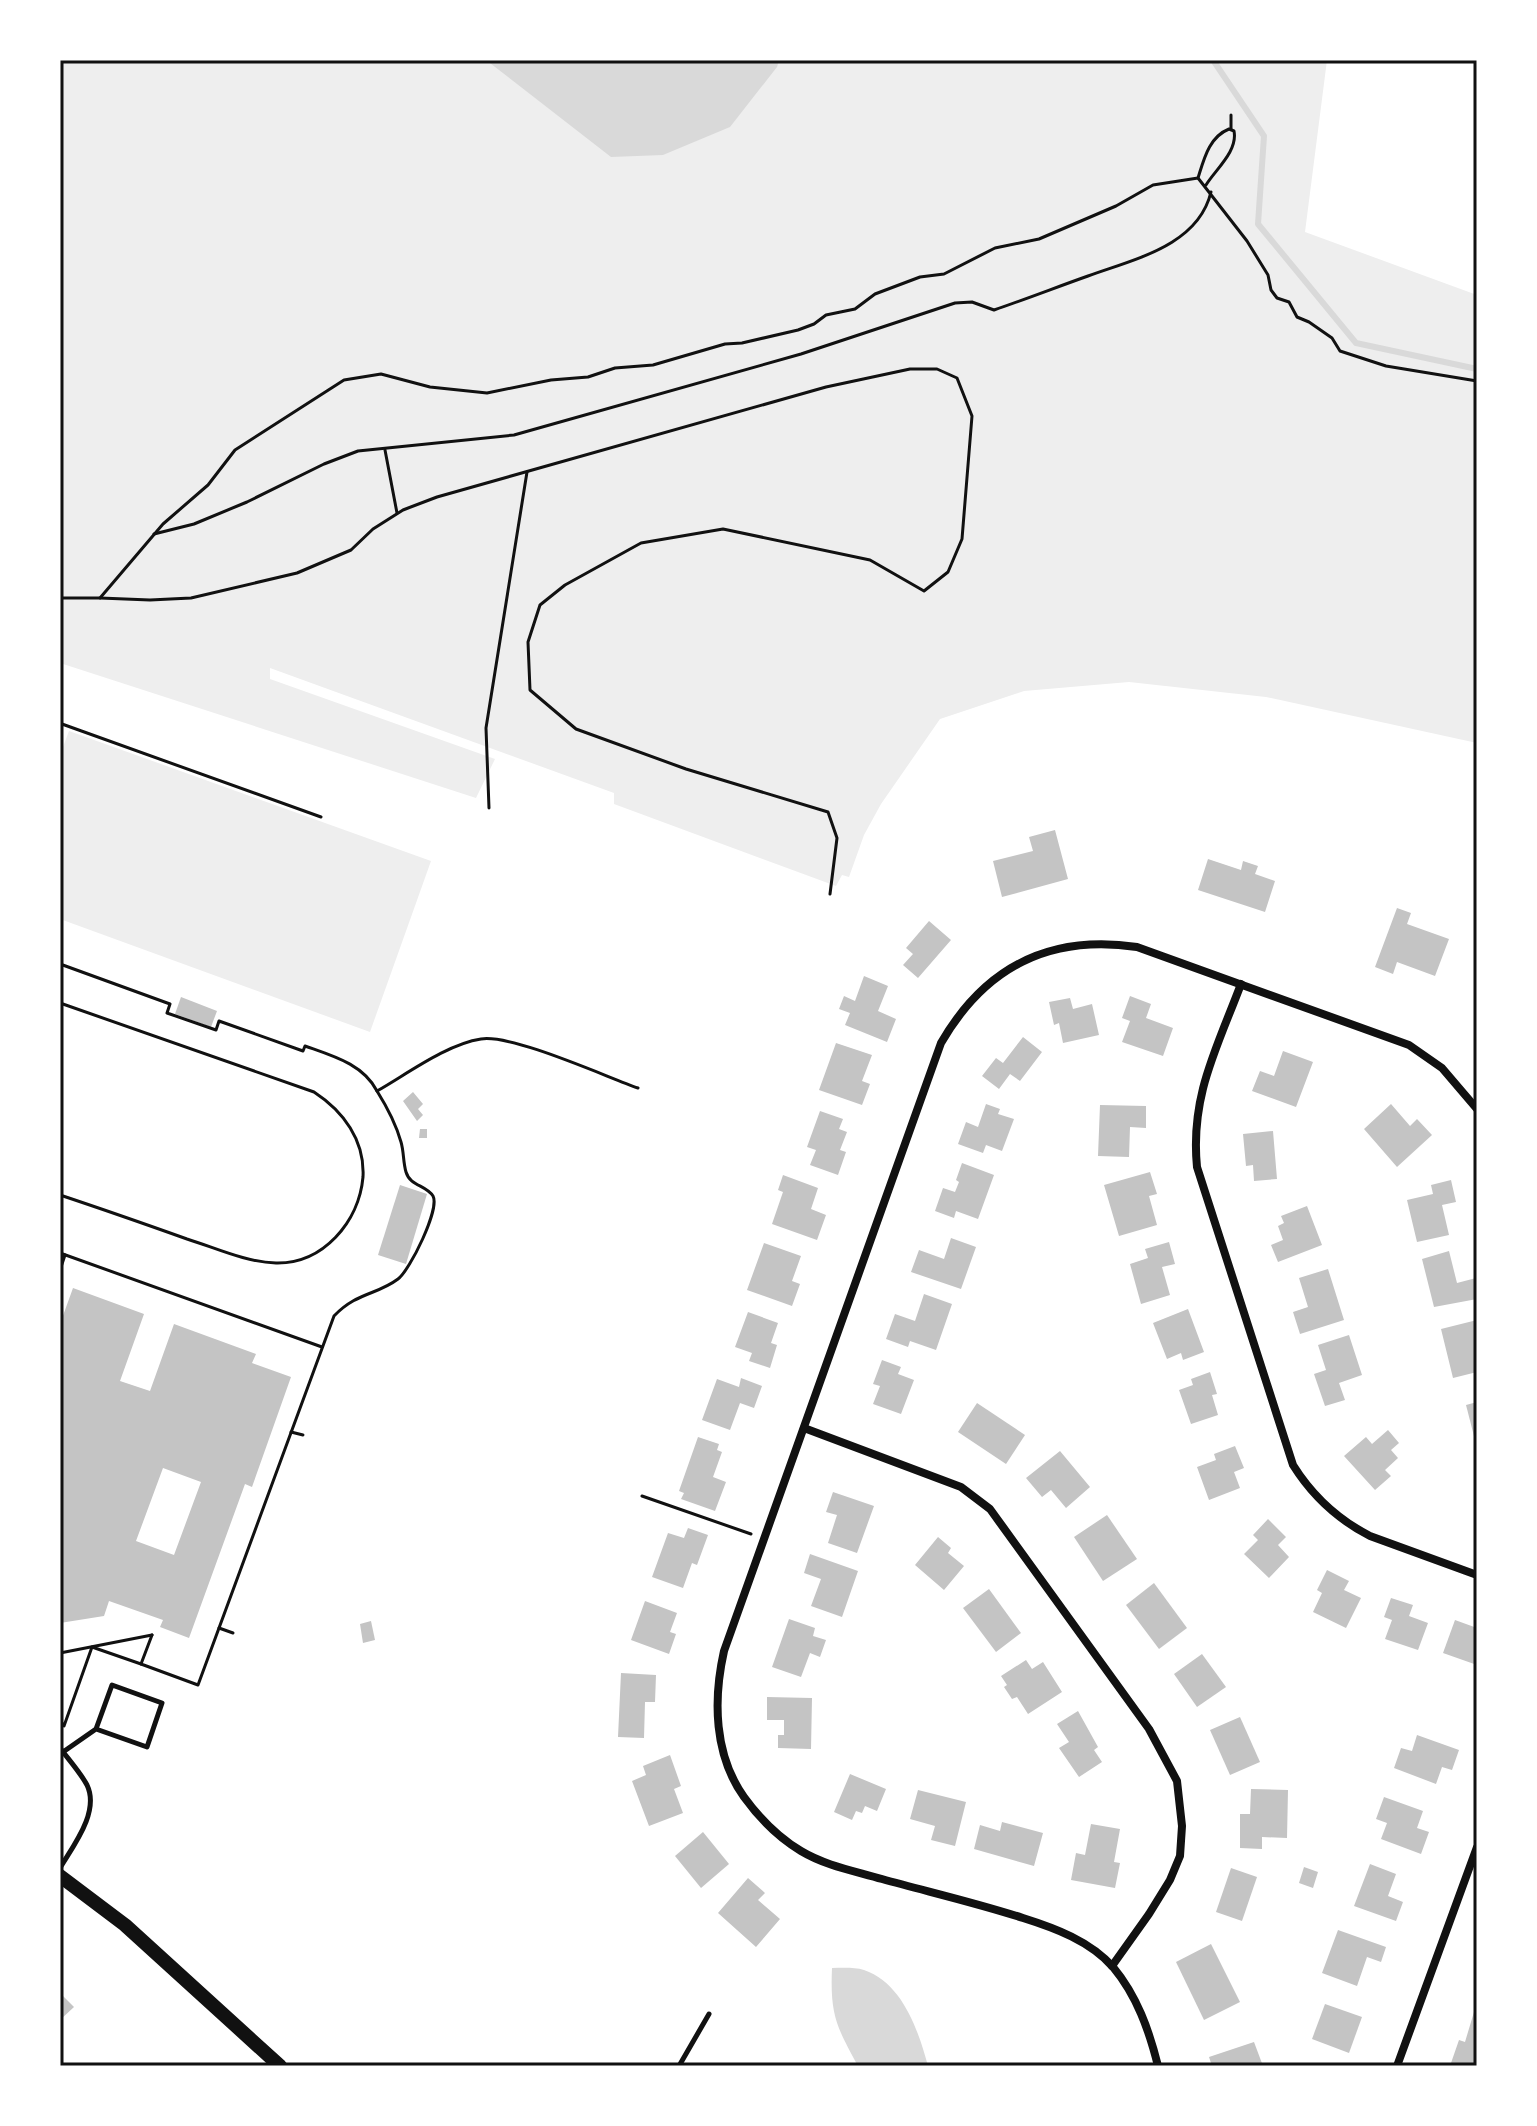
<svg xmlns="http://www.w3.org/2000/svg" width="1537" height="2126" viewBox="0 0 1537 2126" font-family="'Noto Serif',serif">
<rect width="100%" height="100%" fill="#fff"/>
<!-- green -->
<g fill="#eee">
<polygon points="60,60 1327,60 1305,232 1477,295 1477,743 1266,697 1129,682 1024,691 940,719 881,804 864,835 849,877 842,875 836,886 614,804 614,793 270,668 270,679 495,759 476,798 60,663"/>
<polygon points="69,731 431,861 370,1032 60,919 60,755"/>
</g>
<!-- water -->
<g fill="#d9d9d9">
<polygon points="486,60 779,60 777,67 730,127 663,155 611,157"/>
<path d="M832,1968C842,1968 854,1967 864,1970C902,1983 918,2029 928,2066H858C836,2026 830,2014 832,1968Z"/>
</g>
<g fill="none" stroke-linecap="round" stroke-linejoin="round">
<!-- stream -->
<polyline stroke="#d9d9d9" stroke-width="6" points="1213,60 1264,136 1258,224 1356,343 1477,369"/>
</g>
<!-- building -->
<g fill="#c4c4c4" fill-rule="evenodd">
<polygon points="1055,830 1068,879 1002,897 993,861 1033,851 1029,837"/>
<polygon points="1208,859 1241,870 1243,861 1258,866 1255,874 1275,881 1265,912 1198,890"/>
<polygon points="1397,908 1411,913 1407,924 1449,939 1435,976 1397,962 1393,974 1375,967"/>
<polygon points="929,921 951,940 918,978 903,965 913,954 906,948"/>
<polygon points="864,976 888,986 878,1011 896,1019 887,1042 845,1025 850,1013 839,1009 844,996 855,1001"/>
<polygon points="1130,996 1151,1004 1146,1018 1173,1028 1163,1056 1122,1042 1130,1021 1122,1018"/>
<polygon points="181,997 217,1011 211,1027 175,1014"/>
<polygon points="1070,998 1073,1009 1092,1004 1099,1035 1063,1043 1059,1023 1054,1025 1049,1002"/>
<polygon points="1023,1037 1042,1052 1020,1081 1010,1074 999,1089 982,1076 996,1058 1003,1063"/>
<polygon points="836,1043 872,1055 862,1081 870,1084 862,1105 819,1090"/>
<polygon points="1283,1051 1313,1062 1296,1107 1252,1091 1260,1071 1274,1076"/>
<polygon points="413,1092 423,1104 418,1109 423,1115 417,1121 403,1101"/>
<polygon points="986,1104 1000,1109 998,1114 1014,1119 1002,1151 986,1145 983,1153 958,1144 966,1122 978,1127"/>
<polygon points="1391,1104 1410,1126 1417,1119 1432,1135 1397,1167 1364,1129"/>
<polygon points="1100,1105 1146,1106 1146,1128 1130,1127 1129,1157 1098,1156"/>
<polygon points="820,1111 843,1119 839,1129 847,1132 840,1150 846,1152 838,1175 810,1165 816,1150 807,1147"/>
<polygon points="420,1129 427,1129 427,1138 419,1138"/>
<polygon points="1273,1131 1277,1179 1254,1181 1253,1165 1246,1166 1243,1134"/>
<polygon points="962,1163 994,1175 978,1219 956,1211 954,1218 935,1211 943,1188 955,1192 959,1182 956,1180"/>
<polygon points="1150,1172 1157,1194 1149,1196 1157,1225 1119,1236 1104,1185"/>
<polygon points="783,1175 818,1188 811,1209 826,1215 817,1240 772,1224 783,1192 778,1190"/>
<polygon points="1451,1180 1456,1202 1442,1205 1449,1235 1417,1242 1407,1200 1433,1194 1431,1185"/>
<polygon points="400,1185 427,1194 406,1264 378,1255"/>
<polygon points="1307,1206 1322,1245 1278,1262 1271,1245 1283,1240 1278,1226 1284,1223 1281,1216"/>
<polygon points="951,1238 976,1247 961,1289 911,1272 919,1250 944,1259"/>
<polygon points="1169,1242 1175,1264 1162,1267 1170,1295 1141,1304 1130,1264 1148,1258 1145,1249"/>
<polygon points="764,1243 801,1256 792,1281 800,1284 792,1306 747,1290"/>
<polygon points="1449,1251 1457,1283 1476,1278 1477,1299 1434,1307 1422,1259"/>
<polygon points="1328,1269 1344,1320 1300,1334 1293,1312 1308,1307 1299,1278"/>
<path d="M73,1288L144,1314L120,1381L150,1391L174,1324L256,1354L252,1363L291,1377L252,1487L245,1484L189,1638L160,1627L163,1620L109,1601L104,1616L60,1623V1324ZM163,1468L201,1482L174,1555L136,1541Z"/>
<polygon points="924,1294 952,1304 936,1350 910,1341 908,1347 886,1339 895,1314 915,1321"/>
<polygon points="1188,1309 1204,1352 1183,1360 1181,1353 1167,1359 1153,1323"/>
<polygon points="748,1312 778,1323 771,1343 777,1345 770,1368 749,1361 752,1353 735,1347"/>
<polygon points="1477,1320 1475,1340 1477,1372 1453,1378 1441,1329"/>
<polygon points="1349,1335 1362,1375 1339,1383 1345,1400 1325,1406 1314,1374 1326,1370 1318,1345"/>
<polygon points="882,1360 901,1367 898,1374 914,1380 901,1414 873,1404 880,1386 873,1384"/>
<polygon points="1210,1372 1217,1394 1212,1395 1218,1415 1191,1424 1179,1390 1193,1385 1191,1379"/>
<polygon points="741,1378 762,1386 754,1408 740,1403 730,1430 702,1420 717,1379 739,1387"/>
<polygon points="1477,1402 1477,1444 1476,1444 1466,1405"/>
<polygon points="977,1403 1025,1435 1006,1464 958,1432"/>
<polygon points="1388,1430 1399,1443 1391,1450 1398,1458 1385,1470 1391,1476 1375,1490 1344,1456 1366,1437 1372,1444"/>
<polygon points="698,1437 719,1444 717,1450 722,1452 713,1477 726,1482 715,1511 681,1499 684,1493 679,1491"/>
<polygon points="1235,1446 1244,1468 1234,1472 1240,1488 1209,1500 1197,1467 1216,1460 1214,1454"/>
<polygon points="1060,1451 1090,1487 1066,1508 1051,1490 1042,1497 1026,1478"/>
<polygon points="833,1492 874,1506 857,1553 828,1543 837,1515 826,1512"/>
<polygon points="1107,1515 1137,1559 1103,1581 1074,1537"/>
<polygon points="1268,1519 1286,1537 1278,1545 1289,1557 1269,1578 1244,1554 1258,1540 1253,1535"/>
<polygon points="688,1528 708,1535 697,1565 692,1563 683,1588 652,1577 668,1533 684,1538"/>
<polygon points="938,1537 951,1548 948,1553 964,1566 944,1590 915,1565"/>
<polygon points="810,1554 858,1571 842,1617 811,1606 821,1579 804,1573"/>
<polygon points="1327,1570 1349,1581 1344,1590 1361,1598 1346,1628 1313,1612 1322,1593 1317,1590"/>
<polygon points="1154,1583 1187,1628 1159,1649 1126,1605"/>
<polygon points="989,1589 1021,1633 996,1652 963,1608"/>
<polygon points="1391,1598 1413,1605 1409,1616 1428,1623 1418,1650 1385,1639 1392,1620 1384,1617"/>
<polygon points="645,1601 677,1613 670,1632 676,1634 669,1654 631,1640"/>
<polygon points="789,1619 815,1628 813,1636 826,1640 820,1657 810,1653 801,1677 772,1667"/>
<polygon points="1455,1620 1477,1628 1477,1665 1443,1653"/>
<polygon points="371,1621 375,1640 363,1643 360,1624"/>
<polygon points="1202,1654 1226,1687 1197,1707 1174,1674"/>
<polygon points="1026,1660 1032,1669 1043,1662 1062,1692 1028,1714 1017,1697 1012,1699 1004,1687 1007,1685 1001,1676"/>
<polygon points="621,1673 656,1675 655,1702 645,1702 644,1738 618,1737"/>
<polygon points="767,1697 812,1698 811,1749 778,1748 778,1735 784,1735 784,1720 767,1720"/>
<polygon points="1078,1711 1098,1747 1094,1750 1102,1762 1079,1777 1059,1748 1069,1742 1057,1724"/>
<polygon points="1240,1717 1260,1762 1230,1775 1210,1730"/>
<polygon points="1417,1735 1459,1750 1452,1770 1442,1767 1436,1784 1394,1768 1401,1748 1412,1751"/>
<polygon points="670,1755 681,1786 674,1789 683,1813 649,1826 632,1781 646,1775 643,1766"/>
<polygon points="850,1774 886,1789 877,1811 865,1806 862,1813 856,1811 852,1820 834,1812"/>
<polygon points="1251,1789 1288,1790 1287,1838 1262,1837 1262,1849 1240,1848 1240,1814 1250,1814"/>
<polygon points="918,1790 966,1802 955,1846 931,1840 935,1826 910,1819"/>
<polygon points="1384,1797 1423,1811 1417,1828 1429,1832 1421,1854 1381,1839 1387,1823 1376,1819"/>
<polygon points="1002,1822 1043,1833 1034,1866 974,1849 980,1825 1000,1831"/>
<polygon points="1091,1824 1120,1829 1114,1862 1120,1863 1115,1888 1071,1880 1076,1853 1085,1855"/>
<polygon points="703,1832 729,1864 701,1888 675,1856"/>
<polygon points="1370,1864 1396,1874 1388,1896 1403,1902 1396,1921 1354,1906"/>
<polygon points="1304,1867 1318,1872 1313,1888 1299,1883"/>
<polygon points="1231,1868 1257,1877 1242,1921 1216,1912"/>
<polygon points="748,1878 765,1893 758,1900 780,1919 756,1947 718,1913"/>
<polygon points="1338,1930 1386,1947 1381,1962 1367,1957 1357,1986 1322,1973"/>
<polygon points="1211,1944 1240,2002 1204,2020 1176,1962"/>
<polygon points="60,1993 74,2007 60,2020"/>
<polygon points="1325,2004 1362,2017 1349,2053 1312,2039"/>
<polygon points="1474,2012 1477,2013 1477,2066 1460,2066 1451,2063 1459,2040 1465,2042"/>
<polygon points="1254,2042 1263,2066 1212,2066 1209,2057"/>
</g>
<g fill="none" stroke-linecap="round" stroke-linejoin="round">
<!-- path -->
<g stroke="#111" stroke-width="3">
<polyline points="1231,115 1231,129"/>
<path d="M1206,185C1216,169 1238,151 1234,131L1229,129C1209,137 1204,159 1198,178L1247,241L1268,275L1271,290L1277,298L1289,302L1297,317L1309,322L1332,338L1340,351L1386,366L1477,381"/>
<polyline points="385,450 397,513"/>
<path d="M154,534L194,524L247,502L324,464L358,451L514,435L801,354L955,303L972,302L994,310C1026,299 1057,287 1088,276C1134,259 1198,246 1211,192"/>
<polyline points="60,598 100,598 163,524 208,485 235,450 344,380 381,374 430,387 487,393 551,380 588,377 615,368 653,365 725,344 742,343 798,330 814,324 826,315 855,309 875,294 920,277 944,274 995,248 1039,239 1116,206 1153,185 1198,178"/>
<polyline points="100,598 150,600 191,598 297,573 351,550 373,529 403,510 437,497 826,387 910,369 937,369 957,378 972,416 962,539 948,572 924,591 870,560 723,529 641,543 565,585 540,605 528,642 530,690 576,729 686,769 828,812 837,838 830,894"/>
<polyline points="60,730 62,724 321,817"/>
<polyline points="489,808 486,728 527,472"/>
<path d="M60,964L170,1004L167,1013L216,1030L219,1021L303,1051L305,1046C333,1056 363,1064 377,1091C407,1074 447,1044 481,1039C512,1034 604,1076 638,1088"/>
<path d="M60,1003L314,1092C343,1111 365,1140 363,1177C359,1222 323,1264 276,1263C245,1262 216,1248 187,1239C145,1224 102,1209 60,1195"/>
<polyline points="60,1253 322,1347"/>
<polyline points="60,1270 65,1255"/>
<polyline points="291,1432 303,1435"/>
<polyline points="642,1496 751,1534"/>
<polyline points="219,1628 233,1633"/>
<path d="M152,1635L141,1664L198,1685L334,1316C357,1292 377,1295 398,1279C410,1270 440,1209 433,1196C426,1185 410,1186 406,1172C403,1162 404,1152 401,1142C396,1124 387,1107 377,1091"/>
<polyline points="60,1653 152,1635"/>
<polyline points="60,1720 64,1726 92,1647 141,1664"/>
</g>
<!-- service -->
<g stroke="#111" stroke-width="5">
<path d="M60,1748C69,1760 80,1772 87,1785C100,1812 73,1846 60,1868"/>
<polyline points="63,1752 96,1729 147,1747 162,1703 112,1685 96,1729"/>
<polyline points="679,2066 709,2014"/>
</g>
<!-- minor -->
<g stroke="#111" stroke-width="8">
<path d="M1241,984C1217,1048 1190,1096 1197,1167L1293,1465C1313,1497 1337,1519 1370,1536L1477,1575"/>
<polyline points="804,1428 961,1487 990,1509 1149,1729 1177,1781 1182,1826 1180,1856 1170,1880 1149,1914 1112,1966"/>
<path d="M1158,2066C1149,2030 1137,1996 1113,1967C1090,1941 1055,1928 1023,1918C977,1903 929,1892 882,1879C855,1871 826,1866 801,1851C779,1838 760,1819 744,1797C714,1755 713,1700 724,1651L941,1043C985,967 1049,934 1137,947L1409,1045L1442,1068L1477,1109"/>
<polyline points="1397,2066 1477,1847"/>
</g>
<!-- secondary -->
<polyline stroke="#111" stroke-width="14" points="60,1876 125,1925 280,2066"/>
</g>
<!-- border -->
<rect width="1537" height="2126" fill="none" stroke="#ffffff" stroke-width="124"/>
<rect x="62" y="62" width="1413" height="2002" fill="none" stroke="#111" stroke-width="3"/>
</svg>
